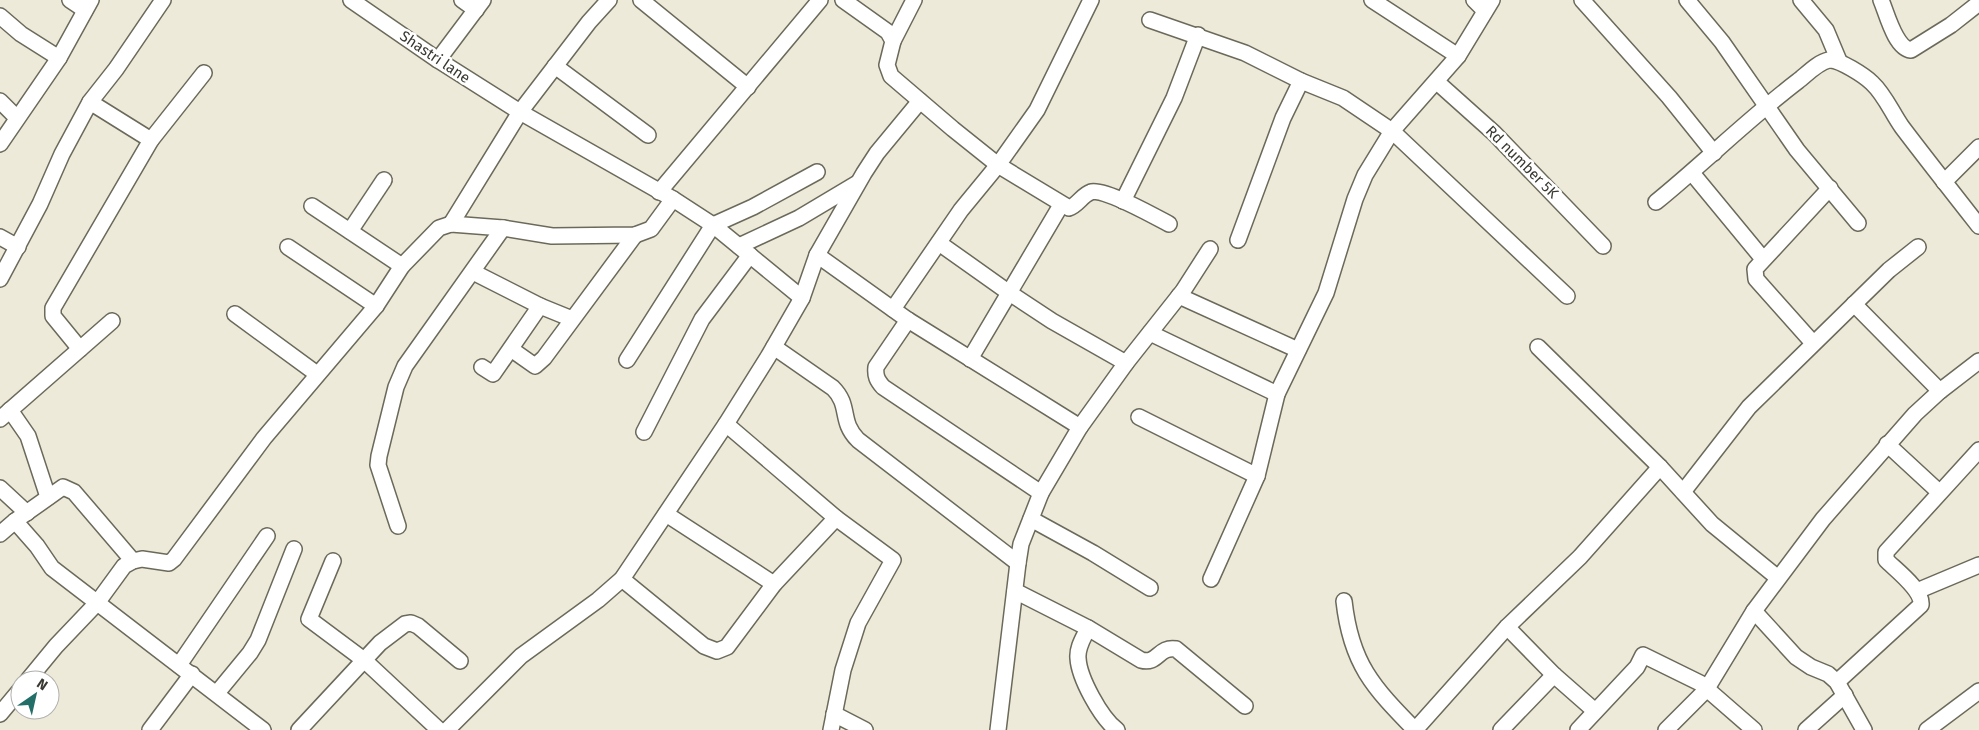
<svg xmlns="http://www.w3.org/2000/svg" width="1979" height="730" viewBox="0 0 1979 730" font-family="'Fira Sans',sans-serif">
<rect width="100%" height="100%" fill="#edeada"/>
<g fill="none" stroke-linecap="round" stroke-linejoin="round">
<!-- minor casing -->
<g stroke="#6b695a" stroke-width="18">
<g id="minor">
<polyline points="70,0 85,10"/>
<polyline points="351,0 438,60 520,112 673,199 713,225 802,298"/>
<polyline points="462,0 476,10"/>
<polyline points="641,0 748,87"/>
<path d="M843,0L888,32L893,41L887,65L891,76L953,129L998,165L1069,208C1078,205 1082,195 1091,192C1102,187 1156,217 1169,224"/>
<polyline points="1372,0 1458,56"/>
<polyline points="1474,0 1485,11"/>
<polyline points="1582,0 1669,97 1714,153"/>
<polyline points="1687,0 1722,42 1797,150 1858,223"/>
<polyline points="1801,0 1826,30 1839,61"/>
<path d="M1881,0C1887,14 1895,48 1911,50L1951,25L1979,3"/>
<polyline points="0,16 21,34 59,58"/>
<polyline points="1150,20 1245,53 1301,81 1343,98 1392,131 1567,296"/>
<polyline points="893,41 914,0"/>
<polyline points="438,60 483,0"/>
<polyline points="555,66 648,135"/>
<polyline points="1437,82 1494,133 1603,246"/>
<polyline points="0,101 17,118"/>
<polyline points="90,102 151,140"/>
<polyline points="0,144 59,58 91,0"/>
<polyline points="1692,173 1763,259"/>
<polyline points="1944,182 1979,147"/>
<polyline points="659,192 820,0"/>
<polyline points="1123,201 1174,98 1198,35"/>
<path d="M1656,202C1704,163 1748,119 1798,81C1806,75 1818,62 1829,60C1839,59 1865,76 1872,83C1885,95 1892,113 1902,127C1927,160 1953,193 1979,226"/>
<polyline points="312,206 402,266"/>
<polyline points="451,224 520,112 589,22 609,0"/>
<polyline points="350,231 384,180"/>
<polyline points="0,237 18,247"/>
<polyline points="1238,240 1283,118 1301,81"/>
<polyline points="939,243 1008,292 1052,321 1126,363"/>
<polyline points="739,246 799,218 856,184"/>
<polyline points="288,247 376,306"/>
<polyline points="817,255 908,320 1080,427"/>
<polyline points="473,272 540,306 572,319"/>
<polyline points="0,279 40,204 62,154 90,102 116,69 163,0"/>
<polyline points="1179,296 1298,350"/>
<polyline points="1854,304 1940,391"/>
<polyline points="893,309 961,210 998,165 1037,110 1091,0"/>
<polyline points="235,314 317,374"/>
<path d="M908,320L876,367C875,376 877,380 883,387L1041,493"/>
<polyline points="1150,333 1277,394"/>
<polyline points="1813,343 1756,279 1755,269 1830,188"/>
<path d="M774,347L833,388C851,406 839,421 858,440L1018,563"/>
<polyline points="1538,347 1660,467"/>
<polyline points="80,349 53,316 53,308 151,140 204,73"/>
<polyline points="511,349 535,366 544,358 635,235"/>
<polyline points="970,359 1061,205"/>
<polyline points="627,360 713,225 753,207 817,172"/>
<polyline points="482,367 493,374 540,306"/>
<polyline points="10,410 28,436 48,497"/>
<polyline points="1139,417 1257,476"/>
<polyline points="0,419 112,321"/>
<polyline points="726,424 836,518 893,560 858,623 843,670 831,730"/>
<polyline points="644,432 702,319 750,255"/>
<polyline points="1887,444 1939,492"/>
<polyline points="0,488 27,513"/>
<polyline points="1683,492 1749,407 1889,270 1918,247"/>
<polyline points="666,514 774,584"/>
<polyline points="1031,519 1093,553 1150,588"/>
<polyline points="15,521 37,546 52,568 263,730"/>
<polyline points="398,526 378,465 379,456 396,387 405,366 503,228"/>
<polyline points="0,534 15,521 63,487 74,492 133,561"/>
<polyline points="333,561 309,619 364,660 439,730"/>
<polyline points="622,579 704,646 717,651 727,647 774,584 836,518"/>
<polyline points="1211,579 1257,476 1277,394 1326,293 1355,199 1365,175 1392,131 1458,56 1492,0"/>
<path d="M1015,591L1088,628L1141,660C1158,665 1158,646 1176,649L1245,706"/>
<polyline points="1917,591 1979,565"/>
<path d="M1344,601C1351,664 1373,687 1415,730"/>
<polyline points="1754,611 1796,657 1811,667 1828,674 1837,682 1864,730"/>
<polyline points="1507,627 1554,675 1595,711"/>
<path d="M1088,628C1084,637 1077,647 1078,658C1079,678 1101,718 1117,730"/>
<polyline points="179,665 267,536"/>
<polyline points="28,680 56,646 97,603 124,566 133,561 142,559 169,563 174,559 264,438 376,306 402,266 439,228 451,224 503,228 552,236 635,235 651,229 673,199"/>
<path d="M1837,682L1921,605C1923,590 1896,570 1886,560V552L1979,450"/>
<polyline points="217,693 250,653 258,640 294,549"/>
<polyline points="0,714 20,690"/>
<polyline points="834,714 865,730"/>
<polyline points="150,730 192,674"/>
<polyline points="299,730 380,643 405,624 411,623 418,626 460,661"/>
<polyline points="447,730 521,656 598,600 622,579 726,424 768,357 802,298 817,255 864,173 877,153 920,101"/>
<polyline points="998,730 1018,563 1021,544 1041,493 1080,427 1126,363 1183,291 1210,249"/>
<polyline points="1415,730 1507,627 1580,557 1660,467 1712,524 1778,578"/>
<polyline points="1501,730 1554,675"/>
<polyline points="1578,730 1637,667 1643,655 1700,683 1754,730"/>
<polyline points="1666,730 1706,690 1754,611 1823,519 1915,414 1940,391 1979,361"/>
<polyline points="1806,730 1845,695"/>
<polyline points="1927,730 1979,691"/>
</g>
</g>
<!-- minor -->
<use href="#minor" stroke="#fff" stroke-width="15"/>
</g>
<g text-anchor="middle" stroke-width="5" stroke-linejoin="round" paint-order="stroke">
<!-- street labels -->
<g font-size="15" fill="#393831" stroke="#fff">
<text transform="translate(435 57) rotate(34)" y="5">Shastri lane</text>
<text transform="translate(1522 162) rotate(45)" y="5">Rd number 5K</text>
</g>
</g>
<!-- north arrow -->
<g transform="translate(35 695) rotate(34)"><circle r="24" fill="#ffffff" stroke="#b0afad"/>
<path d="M0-4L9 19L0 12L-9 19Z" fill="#246e68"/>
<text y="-8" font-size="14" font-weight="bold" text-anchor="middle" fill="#393831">N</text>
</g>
</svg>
